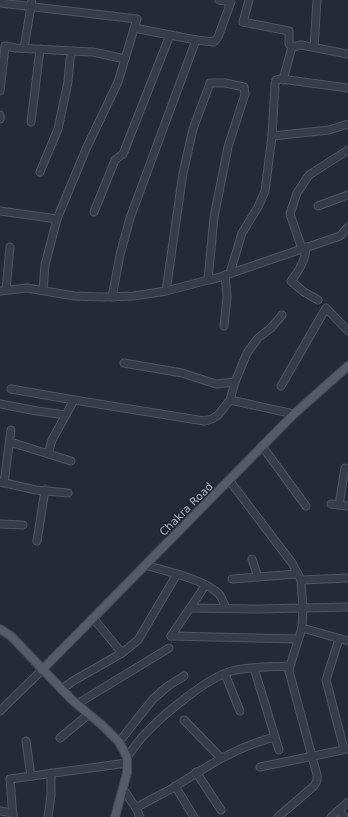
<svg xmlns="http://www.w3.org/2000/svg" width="348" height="817" viewBox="0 0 348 817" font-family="'DejaVu Sans',sans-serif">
<rect width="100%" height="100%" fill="#242b37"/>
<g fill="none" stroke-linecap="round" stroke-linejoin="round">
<!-- minor casing -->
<g stroke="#525862" stroke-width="9">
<g id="minor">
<polyline points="249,0 243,22 289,31 289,44 292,47"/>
<polyline points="0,3 137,19 118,82 86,149 57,219 45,265 43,290"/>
<polyline points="196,40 214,42 218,37 231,2 219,0"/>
<polyline points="314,47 317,0"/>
<polyline points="24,48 32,0"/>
<polyline points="72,51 93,52 125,59"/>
<polyline points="283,80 292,47 301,45 348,54"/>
<polyline points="0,91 5,46 16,48 72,51 70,59 68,82 58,129 40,172"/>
<polyline points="0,115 0,119"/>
<polyline points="31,122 40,49"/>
<polyline points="272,136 329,130 348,124"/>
<polyline points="318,206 348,195"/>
<polyline points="0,211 57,219"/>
<polyline points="94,212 115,160 123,154 170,35"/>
<path d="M306,247C306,260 299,271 291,281L304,292L318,300"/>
<polyline points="302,249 290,214 297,193 309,175 348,150"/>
<polyline points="230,273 242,233 258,207 265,191 272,136 275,84 276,80 281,79 348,88"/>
<polyline points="6,290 10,247"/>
<polyline points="0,291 27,288 74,296 104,297 134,296 166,291 208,280 217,278 340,236 348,227"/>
<polyline points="166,291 183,173 193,129 209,86 210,83 225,83 244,87 245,94 228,147 214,217 208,280"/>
<polyline points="112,297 120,255 130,218 196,40 134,28"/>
<polyline points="224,326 227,297 225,275"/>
<polyline points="124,363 182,373 216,384 235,382"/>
<polyline points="281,386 326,308 348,331"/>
<polyline points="11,389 74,400 204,421 212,419 218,415 230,400 235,382 247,353 258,338 271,328 282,315"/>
<polyline points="230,400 294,414"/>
<polyline points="0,404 37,411 66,415"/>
<polyline points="10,442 71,461"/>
<polyline points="262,446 306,506"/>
<polyline points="48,454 52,440 74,400"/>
<polyline points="229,480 292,563 301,580 303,608 302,628 290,666 289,671 317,775 317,781 314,786 278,817"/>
<polyline points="0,482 36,490 68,493"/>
<polyline points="4,483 11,430"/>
<polyline points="331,504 348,506"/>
<polyline points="339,505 345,468 348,469"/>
<polyline points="0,524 23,525"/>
<polyline points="37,541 45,490"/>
<polyline points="252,559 258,577"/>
<path d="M145,565C165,571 204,579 219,594C222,598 224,604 226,608"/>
<polyline points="232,579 298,574"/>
<polyline points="301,580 348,578"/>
<polyline points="191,608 258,609 348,607"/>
<polyline points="93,618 122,653"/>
<polyline points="302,628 348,641"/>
<polyline points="171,636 298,639"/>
<polyline points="171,636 205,586"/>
<polyline points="339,639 326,680 344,749"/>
<polyline points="254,668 279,750"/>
<polyline points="225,674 240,711"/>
<polyline points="62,689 73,681 122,653 138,640 177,574"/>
<polyline points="77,704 169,648"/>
<polyline points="0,711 42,670"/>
<polyline points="184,720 221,758"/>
<polyline points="60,738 89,714"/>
<polyline points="26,741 31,776"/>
<polyline points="119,742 153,699 168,686 184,676"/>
<path d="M127,757C133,749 139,740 146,733C164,714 208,677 232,671C250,666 271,667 290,666"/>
<polyline points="260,767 348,749"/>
<polyline points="196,772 221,810"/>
<polyline points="175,786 194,817"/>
<polyline points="123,789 136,808 140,817"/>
<path d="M136,808C149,800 163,794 176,786C209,765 238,746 275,737"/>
<polyline points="339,810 344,817"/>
<polyline points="0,811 13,813"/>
<polyline points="13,817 10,779 127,763"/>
<polyline points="48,817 51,795 51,773"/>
<polyline points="331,817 348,802"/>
</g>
</g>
<!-- major casing -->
<g stroke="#404651" stroke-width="10">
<g id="major">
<polyline points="0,629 11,636 72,700 102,725 119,742 127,757 127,773 115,817"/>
<polyline points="42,670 294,414 348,366"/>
</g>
</g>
<!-- minor -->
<use href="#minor" stroke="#373d48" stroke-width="7"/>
<!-- major -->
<use href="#major" stroke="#555c68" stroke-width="8"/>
</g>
<g text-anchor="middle" stroke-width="3" stroke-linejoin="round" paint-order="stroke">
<!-- street labels -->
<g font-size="11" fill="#b2b8c4" stroke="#1c222c">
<text transform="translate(186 509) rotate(-45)" y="4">Chakra Road</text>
</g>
</g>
</svg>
